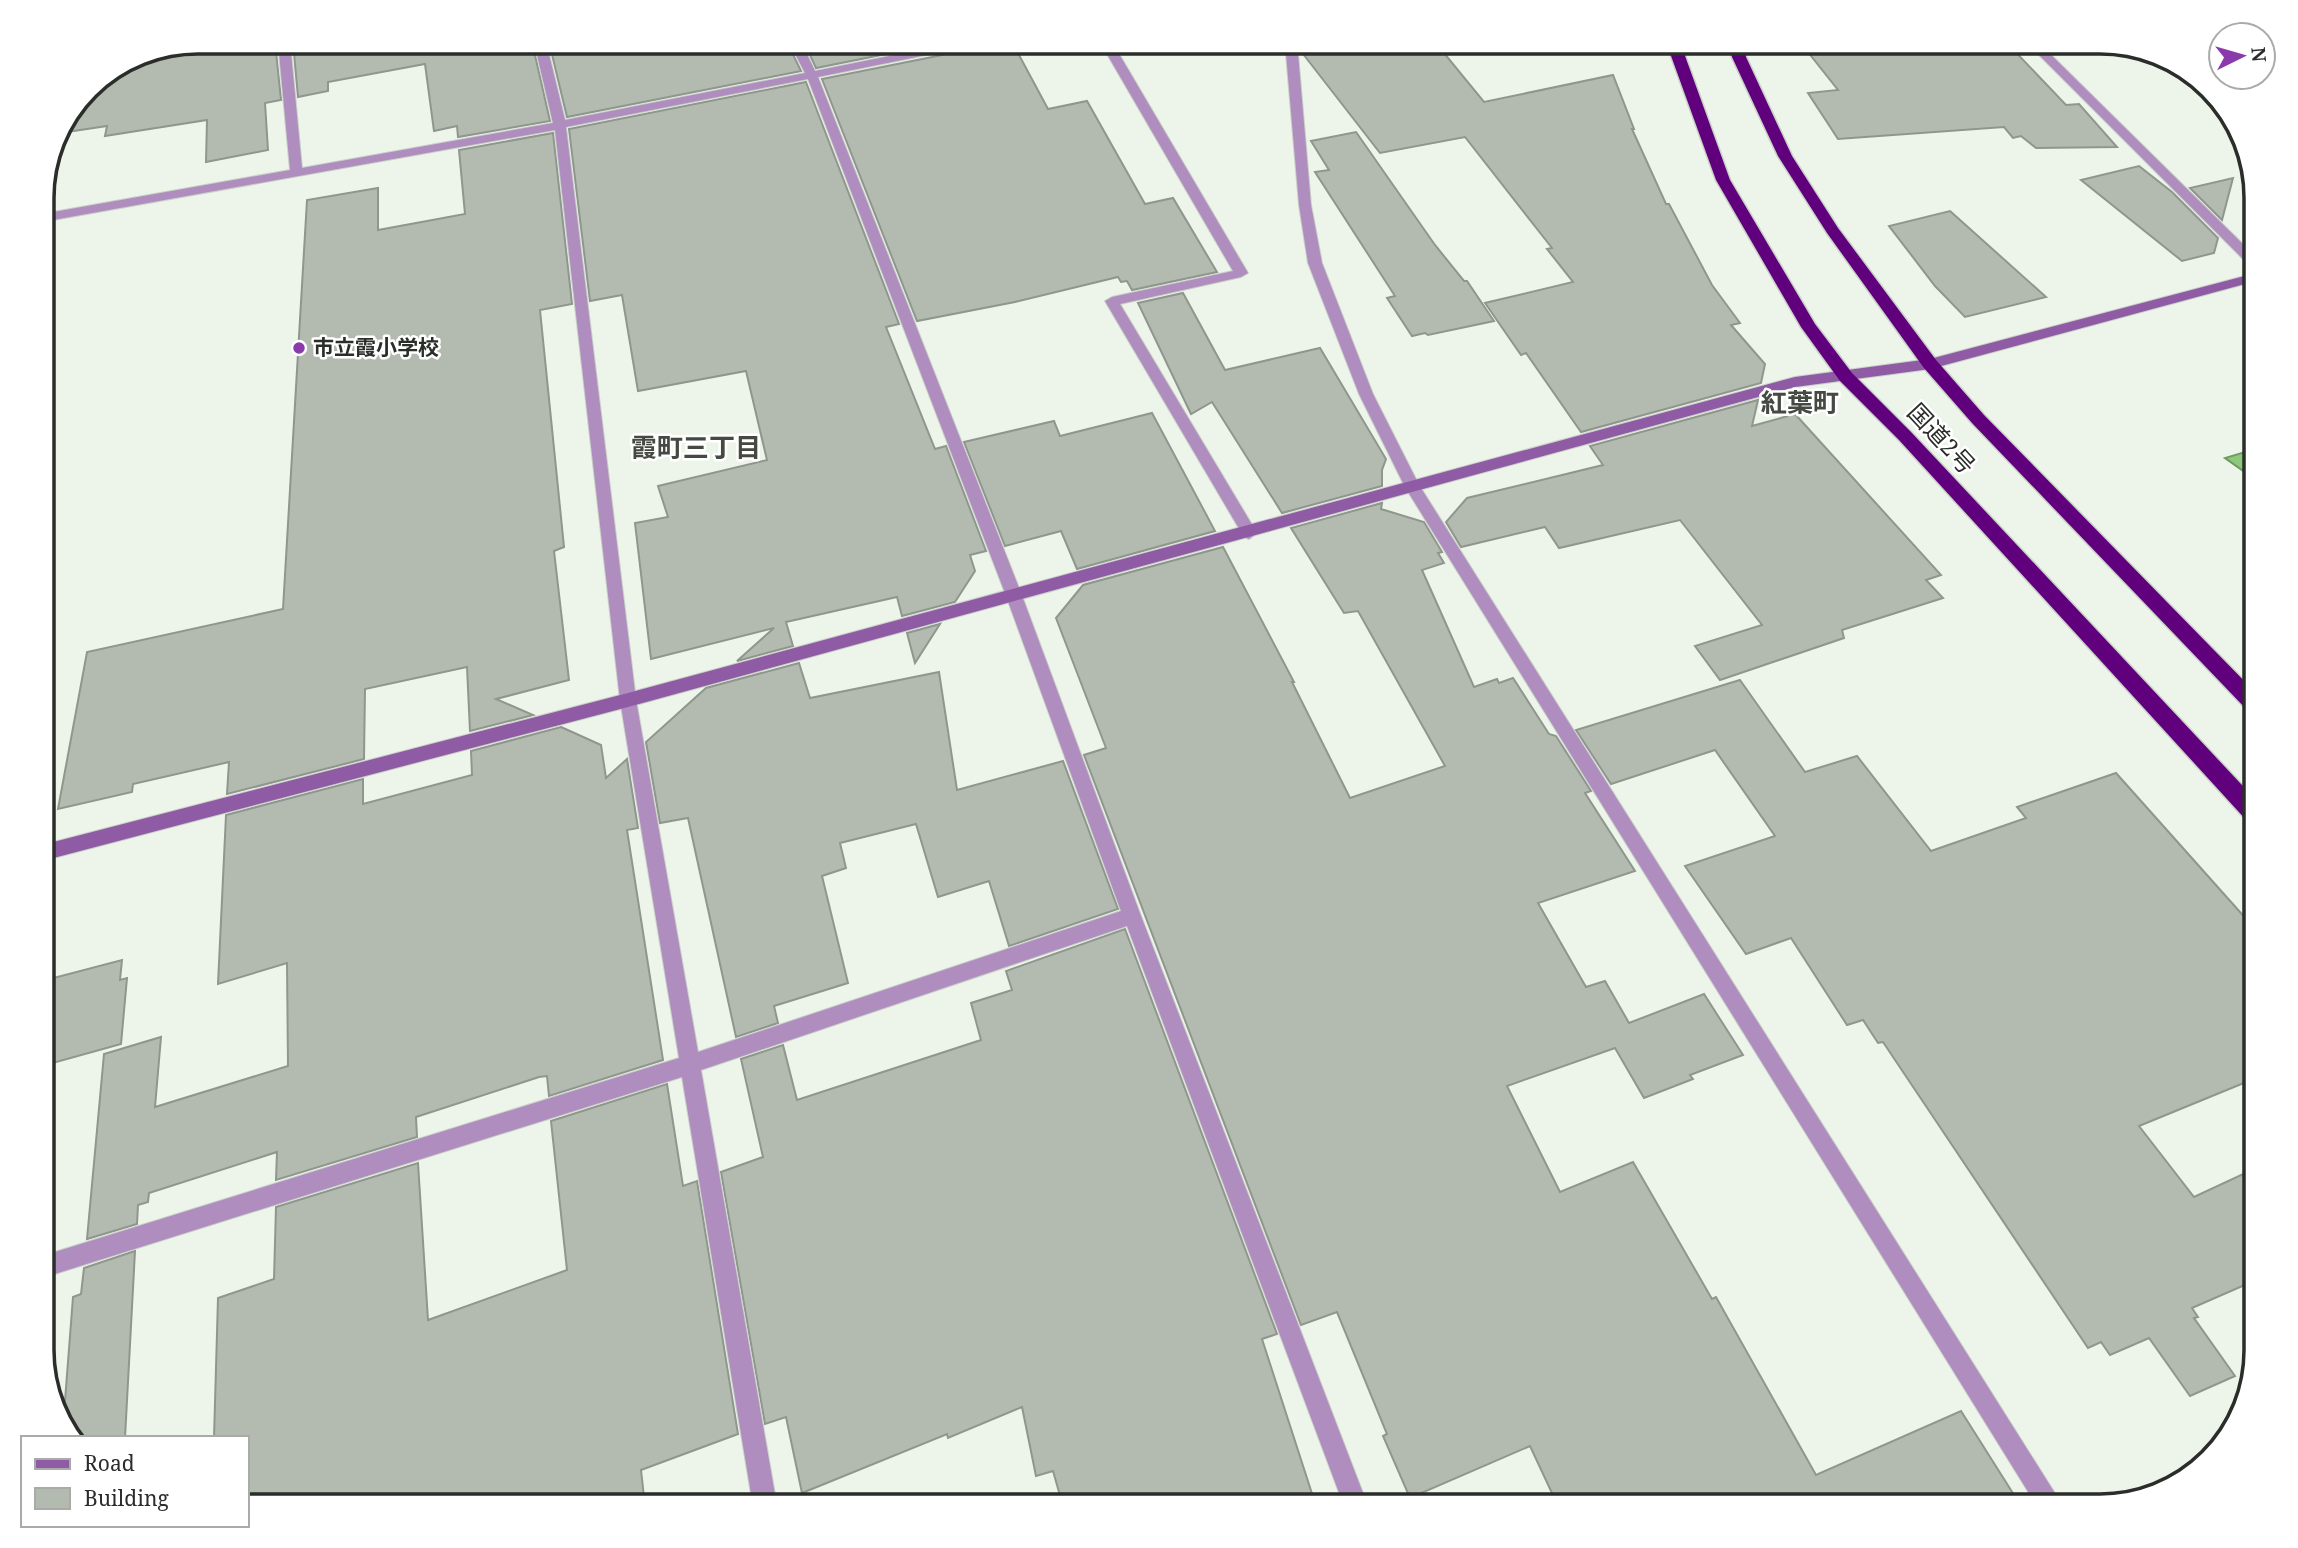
<svg xmlns="http://www.w3.org/2000/svg" width="2298" height="1548" viewBox="0 0 2298 1548" font-family="'Noto Serif','Noto Sans JP',serif">
<rect width="100%" height="100%" fill="#edf5eb"/>
<!-- water -->
<polygon fill="#8dc87b" stroke="#6f9a62" stroke-width="2" points="2255,449 2256,480 2225,458"/>
<!-- building -->
<g fill="#b3bbb1" stroke="#8f968d" stroke-width="2">
<polygon points="198,42 275,42 281,100 265,103 268,150 206,162 207,120 105,136 107,126 67,132 73,110 88,87 139,54"/>
<polygon points="293,42 532,42 550,121 458,137 457,126 434,131 425,64 328,82 328,91 298,97"/>
<polygon points="549,42 787,42 801,71 567,117"/>
<polygon points="804,42 946,42 816,68"/>
<polygon points="984,42 1012,42 1048,109 1087,101 1145,204 1173,198 1217,272 1132,290 1127,281 1121,282 1118,277 1015,302 917,321 822,79 977,48"/>
<polygon points="1300,42 1435,42 1484,102 1613,75 1634,129 1632,129 1666,204 1669,204 1712,285 1740,323 1731,325 1765,364 1761,383 1581,432 1526,353 1521,355 1485,303 1573,282 1547,249 1552,248 1465,137 1380,153 1300,50"/>
<polygon points="1800,42 2006,42 2066,105 2079,104 2117,147 2036,148 2021,136 2013,138 2004,127 1838,139 1808,93 1838,90"/>
<polygon points="806,82 899,324 886,327 935,449 946,446 986,551 970,555 975,571 955,602 902,616 897,597 786,622 793,646 737,661 774,628 651,659 635,523 668,517 658,486 767,460 746,371 638,391 622,295 590,301 569,129"/>
<polygon points="1356,132 1435,245 1464,281 1467,281 1494,321 1428,335 1425,333 1412,336 1387,298 1395,296 1315,172 1329,170 1311,141"/>
<polygon points="553,133 572,304 540,310 564,547 554,551 569,680 496,699 533,715 470,731 467,667 365,689 364,759 227,794 229,762 133,784 132,792 58,809 87,652 283,609 307,200 378,188 378,230 465,214 459,150"/>
<polygon points="2139,166 2172,192 2218,238 2214,253 2182,261 2081,180"/>
<polygon points="2233,178 2222,220 2190,188"/>
<polygon points="1950,211 2046,297 1965,317 1935,286 1889,226"/>
<polygon points="1183,293 1225,370 1320,348 1386,459 1382,470 1382,486 1282,513 1212,402 1191,414 1138,303"/>
<polygon points="1758,400 1752,426 1795,414 1941,575 1926,580 1943,598 1842,630 1844,638 1720,680 1695,646 1762,625 1680,520 1559,548 1545,527 1461,547 1446,522 1467,498 1603,465 1590,446"/>
<polygon points="1152,413 1215,531 1077,569 1061,531 1005,546 964,442 1054,421 1060,436"/>
<polygon points="1382,503 1381,509 1424,522 1442,552 1438,553 1444,563 1422,570 1474,687 1497,679 1499,683 1513,678 1549,734 1556,736 1591,791 1585,793 1635,871 1538,903 1586,987 1605,981 1629,1023 1704,994 1743,1055 1690,1075 1693,1079 1644,1098 1615,1048 1507,1086 1560,1192 1633,1162 1712,1299 1716,1297 1816,1475 1961,1411 2021,1506 1558,1506 1530,1446 1410,1498 1383,1436 1387,1434 1337,1312 1301,1325 1084,755 1106,748 1056,618 1083,585 1223,547 1294,682 1292,682 1350,798 1445,766 1358,611 1344,613 1291,528"/>
<polygon points="940,624 915,663 907,633"/>
<polygon points="799,663 810,698 939,672 957,790 1063,761 1118,909 1009,946 989,881 938,897 916,824 840,843 846,868 822,876 848,983 774,1006 778,1023 736,1037 688,818 660,823 646,742 706,688"/>
<polygon points="1740,680 1805,772 1857,756 1931,851 2026,818 2017,807 2116,773 2256,930 2256,1078 2139,1126 2194,1197 2256,1168 2256,1280 2192,1308 2198,1317 2194,1318 2235,1376 2190,1396 2149,1338 2110,1355 2101,1342 2088,1348 1883,1042 1878,1043 1863,1020 1847,1025 1791,938 1746,954 1685,866 1775,836 1715,750 1611,784 1576,730"/>
<polygon points="561,727 601,745 606,778 627,759 638,828 627,830 663,1060 549,1096 547,1076 539,1077 416,1117 417,1137 276,1180 277,1152 149,1193 148,1202 138,1205 137,1224 87,1239 104,1054 161,1037 155,1107 288,1066 287,963 218,984 226,815 363,779 363,804 472,775 471,751"/>
<polygon points="1125,929 1277,1334 1262,1339 1316,1506 1063,1506 1053,1471 1036,1476 1022,1407 948,1438 947,1434 802,1493 786,1417 765,1424 721,1172 763,1157 741,1059 783,1045 797,1100 981,1040 971,1003 1012,990 1006,971"/>
<polygon points="122,960 120,980 127,978 121,1044 42,1066 42,981"/>
<polygon points="667,1084 683,1186 697,1181 738,1434 641,1470 645,1506 247,1506 247,1438 214,1438 218,1298 274,1279 276,1207 418,1163 428,1320 567,1270 551,1121"/>
<polygon points="135,1251 125,1438 72,1438 63,1427 73,1297 81,1294 84,1268"/>
</g>
<g fill="none" stroke-linecap="round" stroke-linejoin="round">
<!-- street casing -->
<g stroke="#cad1c8" stroke-width="2">
<g id="street">
<path d="M278,42H290L302,168L553,123L534,42H546L565,120L805,73L789,42H801L815,71L959,42H982L976,45L818,77L1021,593L1141,916L1368,1506H1344L1127,926L701,1070L777,1506H753L682,1077L42,1278V1256L679,1058L620,700L555,130L42,222V214L290,170ZM808,79L1005,593L1121,911L698,1052L636,700L566,127Z"/>
<polygon points="1100,42 1112,42 1248,273 1241,277 1120,304 1257,533 1249,539 1244,537 1105,301 1112,297 1233,271"/>
<polygon points="1285,42 1297,42 1311,205 1322,263 1373,394 1419,485 2063,1506 2037,1506 1405,487 1359,394 1308,263 1299,205"/>
<polygon points="2026,42 2038,42 2256,257 2256,268 2251,267"/>
</g>
</g>
<!-- secondary casing -->
<g stroke="#cad1c8" stroke-width="2">
<polygon id="secondary" points="2256,273 2256,281 1930,369 1795,387 628,707 42,861 42,845 628,693 1795,377 1930,359"/>
</g>
<!-- highway casing -->
<g stroke="#cad1c8" stroke-width="3">
<g id="highway">
<polygon points="1666,42 1680,42 1730,180 1815,324 1852,373 1911,432 2256,800 2256,824 2248,822 1899,440 1840,381 1801,327 1716,180"/>
<polygon points="1729,42 1743,42 1746,57 1792,156 1838,228 1936,360 1984,415 2256,693 2256,714 2249,712 1972,423 1924,368 1827,233 1778,156 1732,57"/>
</g>
</g>
<!-- street -->
<use href="#street" fill="#af8dbf" fill-rule="evenodd"/>
<!-- secondary -->
<use href="#secondary" fill="#8e5ba4" fill-rule="evenodd"/>
<!-- highway -->
<use href="#highway" fill="#60007d" fill-rule="evenodd"/>
</g>
<!-- markers -->
<circle fill="#8a3aaa" stroke="#fff" stroke-width="2.5" cx="299" cy="348" r="7"/>
<g text-anchor="middle" stroke-width="5" stroke-linejoin="round" paint-order="stroke">
<!-- far-poi labels -->
<g font-size="21" font-weight="bold" fill="#2a2d29" stroke="#fff" text-anchor="start">
<text x="313" y="355">市立霞小学校</text>
</g>
<!-- street labels -->
<g font-size="24" fill="#2a2d29" stroke="#fff">
<text transform="translate(1941 439) rotate(47)" y="8">国道2号</text>
</g>
<!-- neighbourhood labels -->
<g font-size="26" font-weight="bold" fill="#444a42" stroke="#fff">
<text x="1800" y="412">紅葉町</text>
<text x="696" y="457">霞町三丁目</text>
</g>
</g>
<!-- crop -->
<path d="M0 0H2298V1548H0ZM198 54H2100A144 144 0 0 1 2244 198V1350A144 144 0 0 1 2100 1494H198A144 144 0 0 1 54 1350V198A144 144 0 0 1 198 54Z" fill="#fff" fill-rule="evenodd"/>
<path fill="none" stroke="#2a2d29" stroke-width="3.5" d="M198 54H2100A144 144 0 0 1 2244 198V1350A144 144 0 0 1 2100 1494H198A144 144 0 0 1 54 1350V198A144 144 0 0 1 198 54Z"/>
<!-- legend -->
<rect x="21" y="1436" width="228" height="91" fill="#ffffff" stroke="#aaaba9" stroke-width="2"/>
<rect x="35" y="1459" width="35" height="10" fill="#8e5ba4" stroke="#aaaba9" stroke-width="2"/>
<text x="84" y="1471" font-size="21" fill="#2a2d29">Road</text>
<rect x="35" y="1488" width="35" height="21" fill="#b3bbb1" stroke="#aaaba9" stroke-width="2"/>
<text x="84" y="1506" font-size="21" fill="#2a2d29">Building</text>
<!-- north arrow -->
<g transform="translate(2242 56) rotate(85)"><circle r="33" fill="#ffffff" stroke="#aaaba9" stroke-width="2"/>
<path d="M0-5L12 26L0 18L-12 26Z" fill="#8a3aaa"/>
<text y="-10" font-size="19" font-weight="bold" text-anchor="middle" fill="#2a2d29">N</text>
</g>
</svg>
